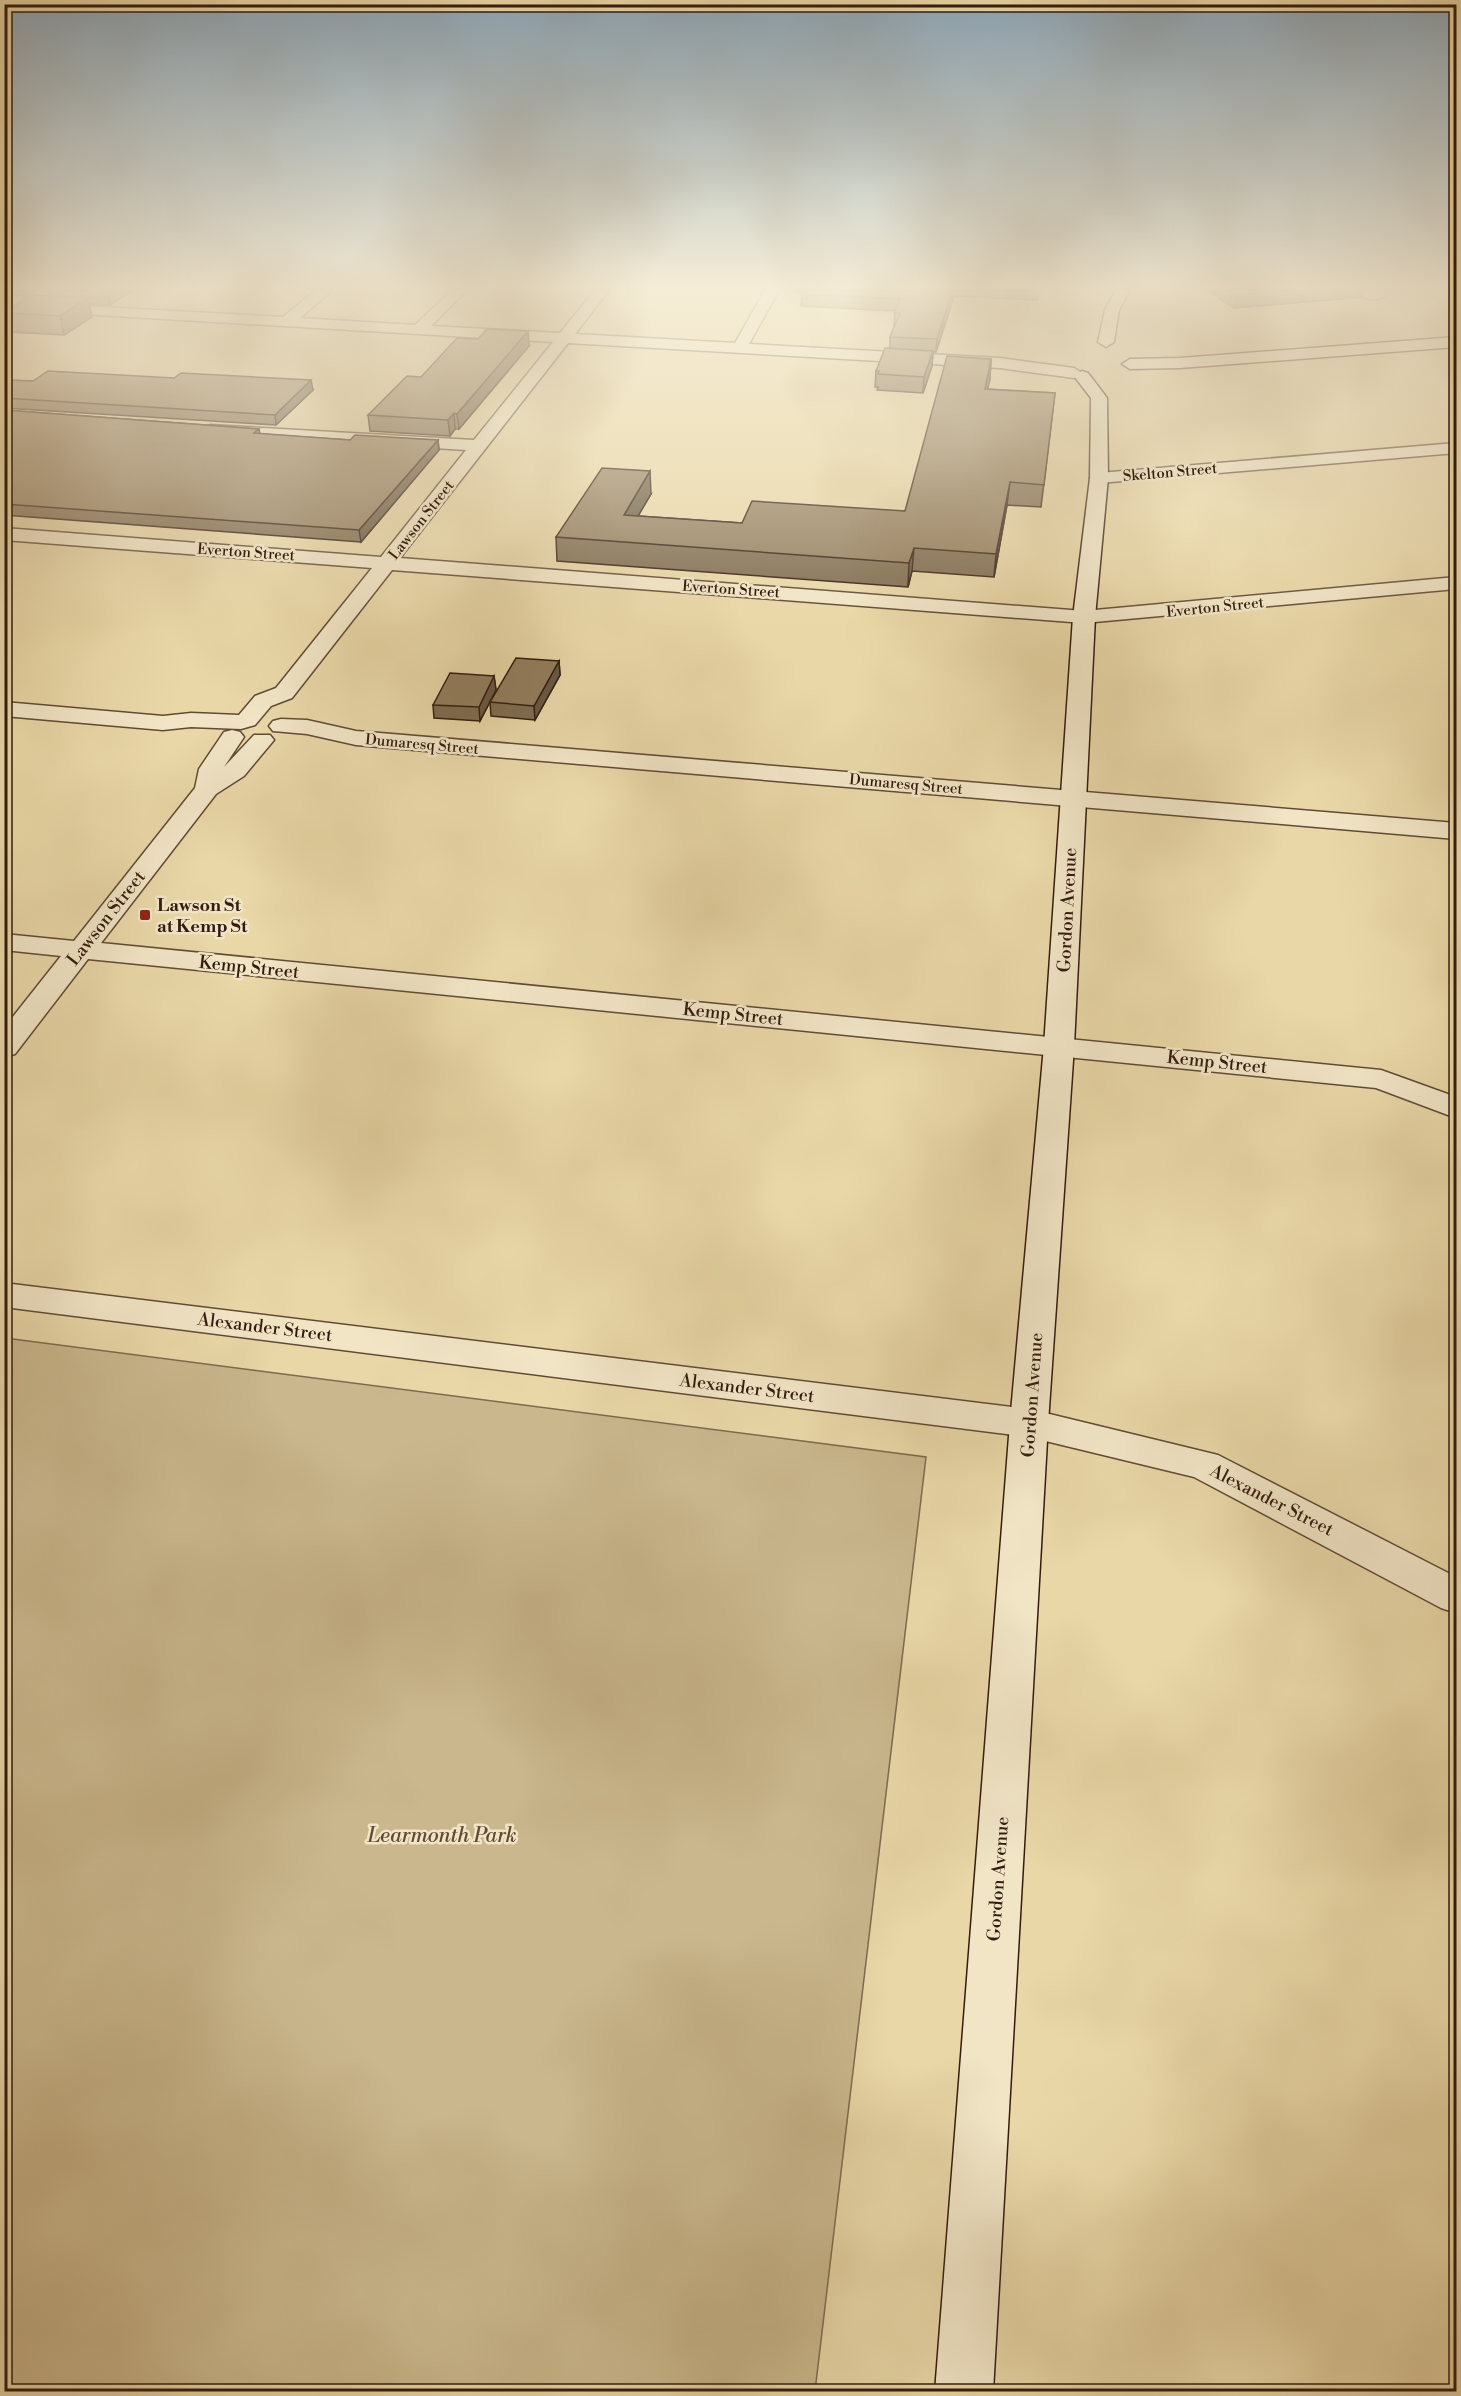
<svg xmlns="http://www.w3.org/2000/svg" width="1461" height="2396" viewBox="0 0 1461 2396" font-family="'Libre Bodoni',serif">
<rect width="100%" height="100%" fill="#e9d7a7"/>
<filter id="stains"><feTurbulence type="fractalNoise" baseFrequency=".00333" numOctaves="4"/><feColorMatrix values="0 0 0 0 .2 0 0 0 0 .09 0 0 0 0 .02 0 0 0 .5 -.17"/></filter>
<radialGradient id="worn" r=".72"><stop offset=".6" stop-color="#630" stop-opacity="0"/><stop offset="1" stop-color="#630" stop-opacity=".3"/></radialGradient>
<!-- green -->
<polygon fill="#cab78d" stroke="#7e6a4e" stroke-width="1.5" points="5,1338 926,1457 815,2391 5,2391"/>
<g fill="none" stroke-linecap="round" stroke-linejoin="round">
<!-- lane casing -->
<g stroke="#604b35" stroke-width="21">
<polyline id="lane" points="1369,290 1377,290"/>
</g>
<!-- street casing -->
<g stroke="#604b35" stroke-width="3">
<g id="street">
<polygon points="316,290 332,290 300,318 415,325 452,290 467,290 431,326 560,333 595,290 609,290 575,334 735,343 765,290 779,290 749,344 1000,358 1074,368 1082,373 1074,378 1000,368 568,343 400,558 1084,611 1456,577 1456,589 1084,623 392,570 292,698 271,706 255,725 241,729 191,727 163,730 4,716 4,702 163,716 191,713 239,715 255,696 276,688 372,568 4,540 4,528 381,557 466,450 216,434 210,433 207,429 210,425 474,440 553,342 47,312 40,308 47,304 283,317"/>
<polygon points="1456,443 1456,453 1099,483 1090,478 1099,473"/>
<polygon points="281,719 307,720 356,731 1456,823 1456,839 356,745 307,734 273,731 269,726 273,721"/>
<polygon points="232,730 240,732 244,737 224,767 254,735 270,735 274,740 244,776 216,794 101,943 1381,1070 1456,1097 1456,1118 1376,1088 88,959 15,1054 4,1057 4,1028 61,956 4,950 4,934 74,941 195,788 199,769 224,732"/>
<polygon points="4,1283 1029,1409 1218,1455 1456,1577 1456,1613 1441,1608 1194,1477 1029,1437 4,1307"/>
</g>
</g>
<!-- secondary casing -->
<g stroke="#331c0f" stroke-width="3">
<g id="secondary">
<polygon points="40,290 57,290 4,323 4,312"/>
<polygon points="1116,290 1130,290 1119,310 1114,342 1106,347 1098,342 1105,310"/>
<polygon points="1456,337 1456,347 1180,368 1130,369 1122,364 1130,359 1180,358"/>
<polygon points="1082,371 1088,373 1107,398 1108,478 1095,617 1074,1046 1048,1423 993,2392 935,2392 1010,1423 1044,1046 1073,617 1090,478 1091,398 1074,376"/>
</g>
</g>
<!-- lane -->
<use href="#lane" stroke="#f1e5c6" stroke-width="18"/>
<!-- street -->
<use href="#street" fill="#f1e5c6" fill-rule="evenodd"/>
<!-- secondary -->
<use href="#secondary" fill="#f1e5c6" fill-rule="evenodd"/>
</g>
<!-- wall -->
<g fill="#7e6c51" stroke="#331c0f" stroke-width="1.5">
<polygon points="4,290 36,290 26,296 4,295"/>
<polygon points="48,290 133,290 110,305 89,304 92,317 64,335 10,332 5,313 49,296"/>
<polygon points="797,290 1040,290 1037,300 954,296 936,352 933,352 932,366 923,393 877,390 878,387 875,387 876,371 890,348 890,337 895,325 894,325 895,311 801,306 802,293 797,292"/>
<polygon points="1207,290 1363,290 1361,297 1234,308"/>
<polygon points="529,346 459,429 455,429 450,436 370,431 368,415 421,377"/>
<polygon points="991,359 990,379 987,389 1055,393 1041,507 1007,505 994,577 912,571 908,587 557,561 556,537 651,494 638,516 742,523 905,511"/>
<polygon points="4,380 313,390 276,425 4,408"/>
<polygon points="4,410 259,429 260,434 350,440 438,440 439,450 361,542 4,515"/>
<polygon points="559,661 560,675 535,720 491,716 490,702"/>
<polygon points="494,676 496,690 480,721 434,718 433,705"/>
</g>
<!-- shaded-wall -->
<g fill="#665842" stroke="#331c0f" stroke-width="1.5">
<polygon points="24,290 36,290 26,296"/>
<polygon points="106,290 133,290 110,305"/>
<polygon points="953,290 955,290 954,296 936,352 937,339"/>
<polygon points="1299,290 1363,290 1361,297 1234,308 1236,295"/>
<polygon points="87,298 92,317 64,335 60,316"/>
<polygon points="528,331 529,346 459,429 457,414"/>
<polygon points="933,351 932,366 923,393 924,377"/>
<polygon points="991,359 990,379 983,410 985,389"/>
<polygon points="311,380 313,390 276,425 275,415"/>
<polygon points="454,413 455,429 450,436 448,420"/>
<polygon points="438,440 439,450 361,542 359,530"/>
<polygon points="650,471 651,494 625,538 624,515"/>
<polygon points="1010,482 1007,505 994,577 996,554"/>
<polygon points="914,548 912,571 908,587 909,563"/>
<polygon points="559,661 560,675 535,720 534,706"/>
<polygon points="494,676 496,690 480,721 479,707"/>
</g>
<!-- building -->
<g fill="#927d5e" stroke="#331c0f" stroke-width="1.5">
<polygon points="803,290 953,290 937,339 890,337 900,313 894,313 900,299 801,294"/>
<polygon points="1228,290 1299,290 1236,295"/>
<polygon points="34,295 87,298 60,316 5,313"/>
<polygon points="487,329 528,331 457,414 454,413 448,420 368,415 407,376 421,377 457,338 478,339"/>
<polygon points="885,348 933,351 924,377 878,374 879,371 876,371"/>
<polygon points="947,356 991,359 985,389 1055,393 1044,485 1010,482 996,554 914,548 909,563 556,537 602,468 650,471 624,515 742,523 752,501 905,511"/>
<polygon points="48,371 174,378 181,373 311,380 275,415 4,398 4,380 33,381"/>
<polygon points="4,410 259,429 254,433 350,440 355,435 438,440 359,530 4,504"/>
<polygon points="516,658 559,661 534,706 490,702"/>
<polygon points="450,673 494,676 479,707 433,705"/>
</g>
<!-- sky -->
<linearGradient id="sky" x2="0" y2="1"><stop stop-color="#8fa8b9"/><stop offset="0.46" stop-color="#f5edd7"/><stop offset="1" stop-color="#f5edd7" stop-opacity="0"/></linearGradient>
<rect width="1461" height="625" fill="url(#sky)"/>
<!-- markers -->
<rect fill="#8f2418" stroke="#f1e5c6" stroke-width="2" x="139" y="909" width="12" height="12" rx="3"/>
<g text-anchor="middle" stroke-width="5" stroke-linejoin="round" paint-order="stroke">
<!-- far-street labels -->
<g font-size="15" fill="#331c0f" stroke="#f1e5c6">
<text transform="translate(1170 472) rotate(-5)" y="5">Skelton Street</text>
<text transform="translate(421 520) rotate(-52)" y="5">Lawson Street</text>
<text transform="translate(246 552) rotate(4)" y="5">Everton Street</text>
<text transform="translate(731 589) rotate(4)" y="5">Everton Street</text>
<text transform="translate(1215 607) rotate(-6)" y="5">Everton Street</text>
<text transform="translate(422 744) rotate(5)" y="5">Dumaresq Street</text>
<text transform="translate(906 784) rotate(5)" y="5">Dumaresq Street</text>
</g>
<!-- poi labels -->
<g font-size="18" font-weight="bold" fill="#331c0f" stroke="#f1e5c6" text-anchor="start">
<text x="157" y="911">Lawson St<tspan x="157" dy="21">at Kemp St</tspan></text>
</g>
<!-- street labels -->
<g font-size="18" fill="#331c0f" stroke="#f1e5c6">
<text transform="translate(1067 910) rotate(-87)" y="6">Gordon Avenue</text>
<text transform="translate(106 918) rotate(-52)" y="6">Lawson Street</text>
<text transform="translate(249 967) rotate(6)" y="6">Kemp Street</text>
<text transform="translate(733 1014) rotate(6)" y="6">Kemp Street</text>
<text transform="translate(1217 1062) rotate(6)" y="6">Kemp Street</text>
<text transform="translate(265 1327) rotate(7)" y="6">Alexander Street</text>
<text transform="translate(747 1388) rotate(7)" y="6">Alexander Street</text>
<text transform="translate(1032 1395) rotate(-86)" y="6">Gordon Avenue</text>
<text transform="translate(1272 1500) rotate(27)" y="6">Alexander Street</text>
<text transform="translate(998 1879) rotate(-86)" y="6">Gordon Avenue</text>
</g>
<!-- near-park labels -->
<g font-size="21" font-style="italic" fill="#604a35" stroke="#f1e5c6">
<text x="442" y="1842">Learmonth Park</text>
</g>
</g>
<!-- margin -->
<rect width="1461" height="2396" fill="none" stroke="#e9d7a7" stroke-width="24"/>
<rect x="6" y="6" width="1449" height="2384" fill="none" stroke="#331c0f" stroke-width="3"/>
<rect x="12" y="12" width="1437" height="2372" fill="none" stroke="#331c0f" stroke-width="1.5"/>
<rect width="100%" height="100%" filter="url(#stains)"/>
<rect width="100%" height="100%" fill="url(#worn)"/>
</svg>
